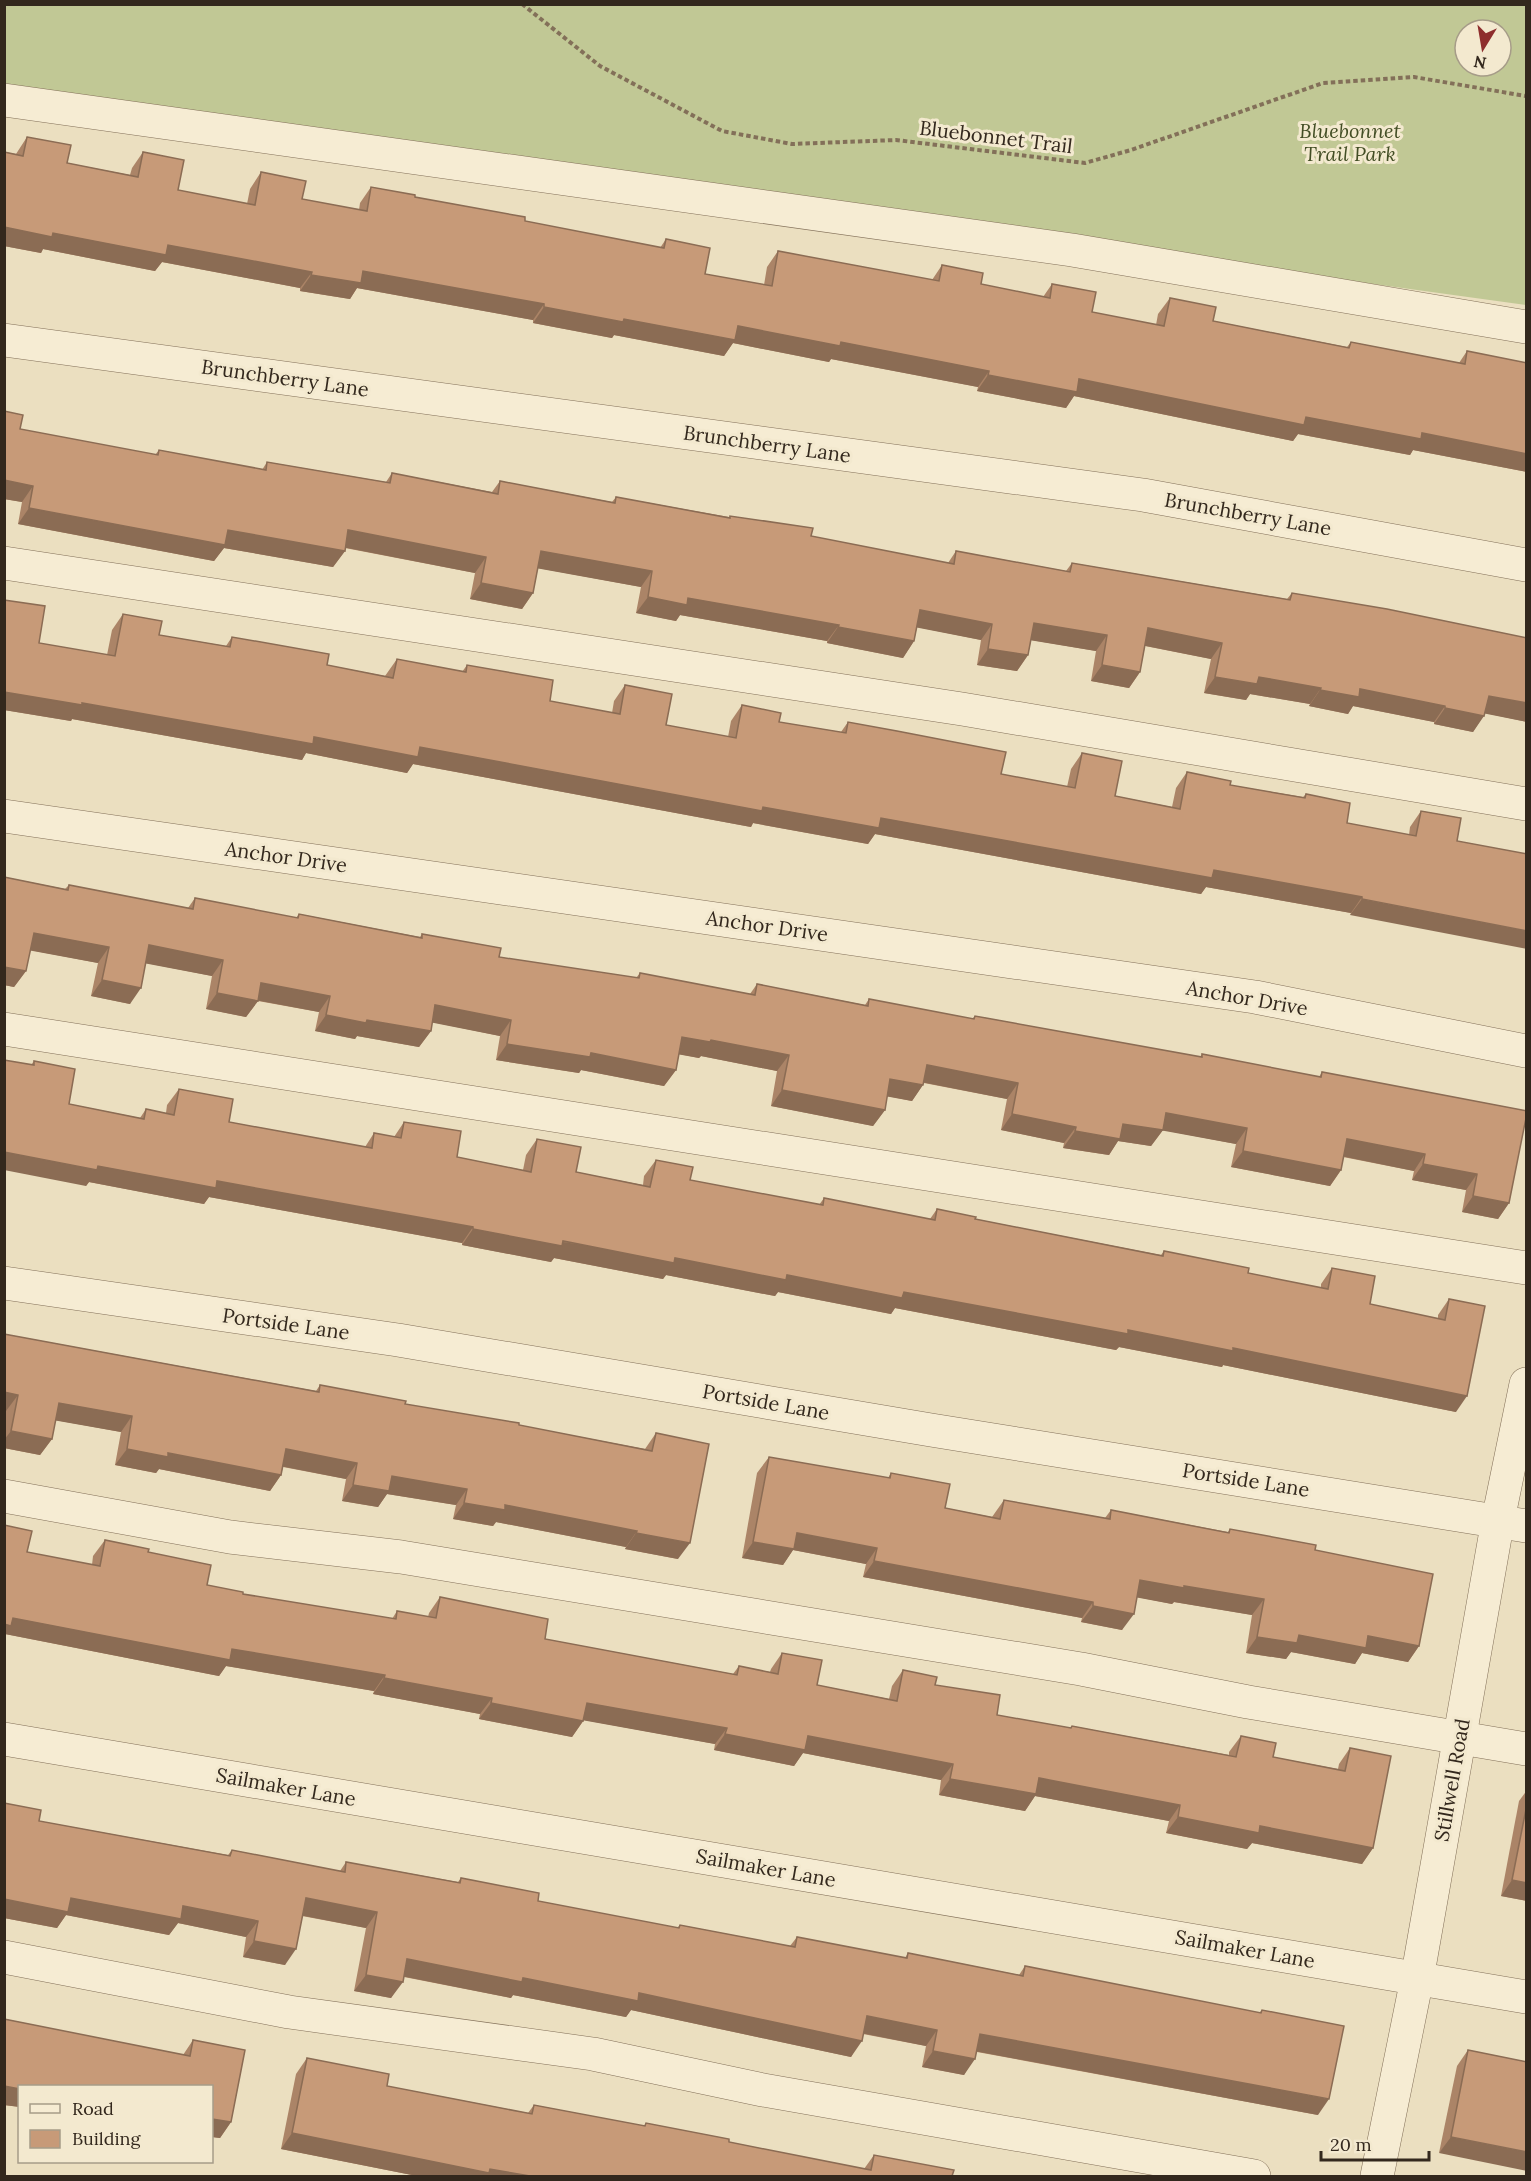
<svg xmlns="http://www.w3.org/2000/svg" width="1531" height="2181" viewBox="0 0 1531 2181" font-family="Lora,serif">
<rect width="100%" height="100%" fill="#ebdfc0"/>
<!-- grass -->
<path fill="#c1c895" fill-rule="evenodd" d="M5,5H1526V305L5,95ZM1465,30H1501V66H1465Z"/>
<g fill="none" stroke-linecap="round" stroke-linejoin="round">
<!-- minor casing -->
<g stroke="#837059" stroke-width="34">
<g id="minor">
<polyline points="4,100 1072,250 1526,327"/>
<polyline points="4,340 1143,495 1526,565"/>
<polyline points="4,563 962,709 1526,804"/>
<polyline points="4,816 1255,997 1526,1051"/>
<polyline points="4,1029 1526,1268"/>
<polyline points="4,1283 398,1340 931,1430 1526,1526"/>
<polyline points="4,1496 230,1537 401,1557 1081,1669 1248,1702 1526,1749"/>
<polyline points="4,1739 1526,1997"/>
<polyline points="4,1957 289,2012 593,2054 763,2090 1254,2176"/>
<polyline points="1377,2176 1417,1979 1498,1520 1526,1384"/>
</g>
</g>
<!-- path -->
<polyline stroke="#837059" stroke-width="4" stroke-dasharray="4.5 3" stroke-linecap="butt" points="522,4 600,66 722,131 792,144 896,140 1085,163 1131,150 1323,83 1414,77 1526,96"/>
<!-- minor -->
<use href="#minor" stroke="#f6ecd3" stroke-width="33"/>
</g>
<!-- wall -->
<g fill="#ab8467">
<polygon points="27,137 67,163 130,175 132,168 143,152 178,190 247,204 250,189 261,172 302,199 359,210 360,203 371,187 525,221 660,248 666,239 705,274 764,285 767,267 778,251 932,280 942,265 981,284 1043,297 1052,284 1092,312 1156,325 1158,314 1170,298 1213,321 1347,347 1351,342 1459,363 1467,351 1527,363 1527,472 1413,450 1410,455 1298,434 1293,441 1074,396 1066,408 977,391 978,387 831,359 829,362 733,343 724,356 614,335 612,338 533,323 533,320 357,288 350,299 300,291 300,288 162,262 155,271 43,249 41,253 4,246 4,152 16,154"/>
<polygon points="4,411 20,429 155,455 159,450 262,470 267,462 386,482 392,473 492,492 500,481 612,502 616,497 729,517 730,516 811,536 948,563 956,551 1066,571 1072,563 1287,599 1292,593 1527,722 1485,713 1473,732 1434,724 1434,722 1353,706 1348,714 1309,706 1310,704 1250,694 1246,700 1204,693 1211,659 1145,646 1140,672 1129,688 1091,681 1096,651 1031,640 1028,655 1017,671 977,665 981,640 917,627 914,641 903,658 827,643 827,641 680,615 676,621 636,613 641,587 538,568 533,593 522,609 470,599 475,573 345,548 345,551 333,567 224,548 214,561 18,524 22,502 4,499"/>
<polygon points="4,600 39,643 107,655 112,630 123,614 159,635 226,646 232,637 327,665 385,676 397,659 462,672 467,665 550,701 612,713 614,701 625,685 666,725 728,737 731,721 742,705 779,722 841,732 848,722 1001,774 1067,787 1071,769 1082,753 1115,796 1172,807 1176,788 1187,772 1230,785 1303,797 1306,794 1347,823 1409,835 1410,827 1421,811 1461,818 1350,915 1351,913 1206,887 1201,894 875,834 868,844 753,823 751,827 413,764 407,773 306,753 302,760 72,719 71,721 4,710"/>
<polygon points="4,877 65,889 69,885 188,908 195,898 296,918 299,914 420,937 422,934 499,957 636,978 640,973 750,994 757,984 865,1005 869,999 972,1019 975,1016 1200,1057 1202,1054 1319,1077 1322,1072 1527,1111 1509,1203 1498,1219 1462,1212 1466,1190 1412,1180 1414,1171 1343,1157 1341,1170 1330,1186 1231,1167 1236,1144 1163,1130 1151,1146 1118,1141 1109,1155 1063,1148 1064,1143 1001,1130 1007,1099 924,1083 912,1101 887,1096 885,1110 873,1126 771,1106 777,1071 701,1056 699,1058 679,1054 676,1070 664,1086 581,1070 579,1073 496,1060 500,1036 432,1022 431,1031 419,1047 357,1036 355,1039 315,1031 319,1012 258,1001 246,1017 206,1009 212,976 146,963 130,1004 91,996 98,963 30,950 26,971 14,987 4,985"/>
<polygon points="34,1061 69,1104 140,1118 146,1109 166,1113 167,1105 179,1089 229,1122 365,1147 374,1133 394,1137 404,1122 457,1157 523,1170 526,1155 537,1139 576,1172 643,1185 644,1176 656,1160 690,1180 819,1205 824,1198 930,1219 937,1209 975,1219 1161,1255 1164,1251 1248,1273 1321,1288 1321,1284 1332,1268 1370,1304 1438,1319 1438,1315 1449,1299 1456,1412 1223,1365 1222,1367 1119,1347 1116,1350 895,1308 891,1314 778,1292 775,1296 666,1275 663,1279 554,1258 551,1262 462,1245 462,1243 209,1197 204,1204 89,1182 86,1186 31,1065"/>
<polygon points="4,1334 316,1391 320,1385 405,1404 645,1449 656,1433 678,1559 625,1549 626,1547 496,1522 493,1526 453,1519 456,1505 387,1494 378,1507 342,1501 346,1479 283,1467 281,1475 270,1491 159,1469 156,1473 115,1465 121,1432 55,1420 52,1439 40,1455 4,1448 4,1421 6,1411"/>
<polygon points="769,1457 888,1478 891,1473 945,1508 992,1517 1004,1500 1105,1518 1111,1510 1228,1532 1230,1529 1315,1550 1419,1646 1408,1662 1362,1653 1355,1664 1291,1652 1286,1659 1246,1653 1252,1615 1174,1602 1172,1604 1137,1597 1122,1630 1081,1622 1082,1618 863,1577 866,1564 793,1550 783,1565 742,1558 757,1473"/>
<polygon points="4,1525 27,1552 92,1565 93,1556 105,1540 148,1552 207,1585 243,1594 392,1619 397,1611 428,1617 429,1613 440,1597 545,1639 733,1674 739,1666 770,1672 771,1669 782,1653 817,1685 889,1699 892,1686 903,1670 935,1685 997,1715 1071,1728 1072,1726 1229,1755 1229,1752 1241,1736 1273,1757 1338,1769 1339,1764 1350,1748 1373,1848 1362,1864 1252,1843 1247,1849 1166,1833 1169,1821 1035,1796 1025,1811 939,1795 941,1780 803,1753 794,1766 714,1750 715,1744 584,1720 572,1737 479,1719 480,1714 373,1694 374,1691 226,1666 219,1676 5,1634 4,1635"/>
<polygon points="1527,1790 1527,1901 1501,1896 1519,1801"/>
<polygon points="4,1803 39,1821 228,1855 232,1850 340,1871 346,1862 458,1882 461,1878 538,1901 677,1928 680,1925 790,1946 797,1937 905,1958 908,1953 1019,1975 1025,1966 1259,2013 1262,2010 1318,2115 977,2052 964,2075 922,2067 926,2046 863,2034 851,2057 631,2010 626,2017 513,1995 511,1998 404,1977 391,1998 354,1991 366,1928 302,1916 285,1965 243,1957 246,1937 178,1923 169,1935 66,1915 57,1928 4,1918"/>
<polygon points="4,2019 183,2055 193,2040 245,2050 231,2122 220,2138 212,2137 212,2086 20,2086 20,2107 4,2105"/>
<polygon points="1468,2050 1527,2062 1439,2153 1457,2066"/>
<polygon points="307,2058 387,2086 528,2113 534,2105 644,2126 646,2123 729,2142 864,2169 874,2155 952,2176 417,2176 281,2149 296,2074"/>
</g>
<!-- shaded-wall -->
<g fill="#8b6c54">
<polygon points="4,227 168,245 312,272 300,288 162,262 155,271 43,249 41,253 4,246"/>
<polygon points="363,271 544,304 533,320 357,288 350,299 300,291 311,275"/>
<polygon points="544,307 624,319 738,326 841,342 989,371 978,387 831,359 829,362 733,343 724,356 614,335 612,338 533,323"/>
<polygon points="988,375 1079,379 1306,417 1422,433 1527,454 1527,472 1413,450 1410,455 1298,434 1293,441 1074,396 1066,408 977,391"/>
<polygon points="4,480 33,486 22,502 4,499"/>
<polygon points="29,508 228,530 345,551 333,567 224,548 214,561 18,524"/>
<polygon points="348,530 486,557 475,573 337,546"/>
<polygon points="541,551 652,571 641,587 530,567"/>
<polygon points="481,583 533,593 522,609 470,599"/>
<polygon points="648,597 688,598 839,625 827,641 680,615 676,621 636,613"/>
<polygon points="920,610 992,624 981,640 909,626"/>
<polygon points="1034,623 1107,635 1096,651 1023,639"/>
<polygon points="838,627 914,641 903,658 827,643"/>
<polygon points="1148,628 1222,643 1211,659 1136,644"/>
<polygon points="988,649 1028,655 1017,671 977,665"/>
<polygon points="1102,665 1140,672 1129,688 1091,681"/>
<polygon points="1215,677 1259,677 1321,688 1310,704 1250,694 1246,700 1204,693"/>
<polygon points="1360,689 1445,706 1434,722 1353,706 1348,714 1309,706 1320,690"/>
<polygon points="4,692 314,737 420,747 763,807 881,818 1214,870 1362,897 1351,913 1206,887 1201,894 875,834 868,844 753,823 751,827 413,764 407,773 306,753 302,760 72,719 71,721 4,710"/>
<polygon points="1489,696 1527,703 1527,722 1477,712"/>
<polygon points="1445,708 1484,716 1473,732 1434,724"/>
<polygon points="1362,899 1527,931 1527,949 1350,915"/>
<polygon points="34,933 109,947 98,963 22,949"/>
<polygon points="149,945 223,960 212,976 138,962"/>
<polygon points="4,967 26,971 14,987 4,985"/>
<polygon points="102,980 141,988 130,1004 91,996"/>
<polygon points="261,983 330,996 319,1012 250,999"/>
<polygon points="217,993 258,1001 246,1017 206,1009"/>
<polygon points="435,1005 511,1020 500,1036 424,1021"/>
<polygon points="326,1015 367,1020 431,1031 419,1047 357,1036 355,1039 315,1031"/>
<polygon points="682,1037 711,1040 789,1055 777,1071 701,1056 699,1058 671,1053"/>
<polygon points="507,1044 591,1053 676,1070 664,1086 581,1070 579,1073 496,1060"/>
<polygon points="927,1065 1018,1083 1007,1099 916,1081"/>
<polygon points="890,1079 923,1085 912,1101 879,1095"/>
<polygon points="782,1090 885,1110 873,1126 771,1106"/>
<polygon points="1166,1113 1247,1128 1236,1144 1154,1129"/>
<polygon points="1012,1114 1076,1127 1064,1143 1001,1130"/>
<polygon points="1123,1124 1163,1130 1151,1146 1118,1141 1109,1155 1063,1148 1075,1131"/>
<polygon points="1347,1139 1425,1154 1414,1171 1336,1155"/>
<polygon points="1243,1151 1341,1170 1330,1186 1231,1167"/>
<polygon points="4,1152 98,1166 217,1181 473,1227 462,1243 209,1197 204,1204 89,1182 86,1186 4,1170"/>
<polygon points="1423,1164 1477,1174 1466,1190 1412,1180"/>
<polygon points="1473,1196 1509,1203 1498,1219 1462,1212"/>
<polygon points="473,1229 904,1292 1233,1348 1467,1396 1456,1412 1223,1365 1222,1367 1119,1347 1116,1350 895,1308 891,1314 778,1292 775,1296 666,1275 663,1279 554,1258 551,1262 462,1245"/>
<polygon points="4,1392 18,1395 6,1411 4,1410"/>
<polygon points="59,1403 132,1416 121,1432 47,1419"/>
<polygon points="11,1431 52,1439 40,1455 4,1448 4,1440"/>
<polygon points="127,1449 168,1453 281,1475 270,1491 159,1469 156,1473 115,1465"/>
<polygon points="286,1449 357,1463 346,1479 275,1465"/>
<polygon points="392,1476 467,1489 456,1505 387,1494 378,1507 342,1501 353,1485"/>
<polygon points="464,1503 505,1505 637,1531 626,1547 496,1522 493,1526 453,1519"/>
<polygon points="636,1533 690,1543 678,1559 625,1549"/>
<polygon points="797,1533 877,1548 866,1564 793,1550 783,1565 742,1558 753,1542"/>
<polygon points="874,1561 1093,1602 1082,1618 863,1577"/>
<polygon points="1140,1580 1184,1586 1264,1599 1252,1615 1174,1602 1172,1604 1129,1596"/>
<polygon points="1093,1606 1134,1614 1122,1630 1081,1622"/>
<polygon points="13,1618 232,1649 385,1675 374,1691 226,1666 219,1676 5,1634 4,1635 4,1624"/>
<polygon points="1299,1635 1368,1636 1419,1646 1408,1662 1362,1653 1355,1664 1291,1652 1286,1659 1246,1653 1257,1637"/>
<polygon points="384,1678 492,1698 480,1714 373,1694"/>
<polygon points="491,1703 583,1721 572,1737 479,1719"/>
<polygon points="587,1703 727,1728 715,1744 576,1719"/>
<polygon points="725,1734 808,1736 953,1764 941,1780 803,1753 794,1766 714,1750"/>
<polygon points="1039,1778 1180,1805 1169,1821 1035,1796 1025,1811 939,1795 950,1779"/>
<polygon points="1178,1817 1260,1826 1373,1848 1362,1864 1252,1843 1247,1849 1166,1833"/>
<polygon points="1512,1880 1527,1883 1527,1901 1501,1896"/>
<polygon points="71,1898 183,1906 258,1921 246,1937 178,1923 169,1935 66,1915 57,1928 4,1918 4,1899"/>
<polygon points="306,1898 377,1912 366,1928 294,1914"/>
<polygon points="254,1941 296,1949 285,1965 243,1957"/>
<polygon points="407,1959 523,1978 639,1993 862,2041 851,2057 631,2010 626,2017 513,1995 511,1998 396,1975"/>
<polygon points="366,1975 403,1982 391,1998 354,1991"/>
<polygon points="867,2016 937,2030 926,2046 856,2032"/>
<polygon points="980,2034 1329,2099 1318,2115 969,2050"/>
<polygon points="933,2051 975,2059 964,2075 922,2067"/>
<polygon points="4,2086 20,2089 20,2107 4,2105"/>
<polygon points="212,2119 231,2122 220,2138 212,2137"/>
<polygon points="292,2133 490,2169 530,2176 417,2176 281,2149"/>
<polygon points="1451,2137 1527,2152 1527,2171 1439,2153"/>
</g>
<!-- building -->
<g fill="#c79a78" stroke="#8b6c54" stroke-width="1.5">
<polygon points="27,137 71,145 67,163 138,177 143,152 184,160 178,190 255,205 261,172 306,181 302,199 367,211 371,187 415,195 415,197 525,217 525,221 664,248 666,239 710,248 705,274 772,286 778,251 939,281 942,265 983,273 981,284 1050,298 1052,284 1096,292 1092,312 1164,326 1170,298 1216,307 1213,321 1349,348 1351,342 1465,364 1467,351 1527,363 1527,454 1422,433 1421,439 1306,417 1304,425 1079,379 1077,392 988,375 989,371 841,342 840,346 738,326 735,340 624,319 623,322 544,307 544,304 363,271 361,283 311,275 312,272 168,245 166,255 53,233 52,237 4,227 4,152 23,156"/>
<polygon points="4,411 23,415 20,429 158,455 159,450 266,470 267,462 390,483 392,473 498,494 500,481 615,503 616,497 730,518 730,516 813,528 811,536 954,564 956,551 1070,572 1072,563 1290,600 1292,593 1387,609 1527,638 1527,703 1489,696 1484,716 1445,708 1445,706 1360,689 1359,697 1320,690 1321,688 1259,677 1257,684 1215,677 1222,643 1148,628 1140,672 1102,665 1107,635 1034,623 1028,655 988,649 992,624 920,610 914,641 838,627 839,625 688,598 687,605 648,597 652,571 541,551 533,593 481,583 486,557 348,530 345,551 228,530 225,545 29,508 33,486 4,480"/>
<polygon points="4,600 45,606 39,643 115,656 123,614 162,621 159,635 230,647 232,637 329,654 327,665 393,678 397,659 466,672 467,665 553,680 550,701 620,714 625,685 672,694 666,725 736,738 742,705 781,713 779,722 846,733 848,722 897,731 1006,752 1001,774 1075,788 1082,753 1122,761 1115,796 1180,809 1187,772 1231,781 1230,785 1305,798 1306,794 1350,803 1347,823 1416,836 1421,811 1461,818 1457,841 1527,854 1527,931 1362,899 1362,897 1214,870 1212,878 881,818 879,828 763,807 762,811 420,747 418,757 314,737 313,744 82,703 82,705 4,692"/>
<polygon points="4,877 68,890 69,885 193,909 195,898 298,918 299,914 422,938 422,934 501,948 499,957 639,978 640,973 755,995 757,984 868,1006 869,999 974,1019 975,1016 1202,1057 1202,1054 1321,1077 1322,1072 1527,1111 1527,1113 1509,1203 1473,1196 1477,1174 1423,1164 1425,1154 1347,1139 1341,1170 1243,1151 1247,1128 1166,1113 1163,1130 1123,1124 1120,1139 1075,1131 1076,1127 1012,1114 1018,1083 927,1065 923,1085 890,1079 885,1110 782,1090 789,1055 711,1040 710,1042 682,1037 676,1070 591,1053 590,1057 507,1044 511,1020 435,1005 431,1031 367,1020 366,1023 326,1015 330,996 261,983 258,1001 217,993 223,960 149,945 141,988 102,980 109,947 34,933 26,971 4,967"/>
<polygon points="4,1060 34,1065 34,1061 75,1069 69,1104 144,1119 146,1109 174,1115 179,1089 233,1099 229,1122 372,1148 374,1133 401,1138 404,1122 461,1131 457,1157 531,1172 537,1139 581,1147 576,1172 650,1187 656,1160 693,1167 690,1180 823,1205 824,1198 935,1220 937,1209 976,1217 975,1219 1163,1256 1164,1251 1249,1268 1248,1273 1328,1289 1332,1268 1375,1276 1370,1304 1445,1320 1449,1299 1485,1306 1467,1396 1233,1348 1233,1351 1128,1330 1128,1334 904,1292 902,1298 787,1275 786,1280 675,1258 674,1263 563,1241 562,1246 473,1229 473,1227 217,1181 216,1188 98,1166 97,1170 4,1152"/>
<polygon points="4,1334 319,1392 320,1385 406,1401 405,1404 519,1423 519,1425 652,1451 656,1433 709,1444 690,1543 636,1533 637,1531 505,1505 505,1510 464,1503 467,1489 392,1476 389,1491 353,1485 357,1463 286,1449 281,1475 168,1453 168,1457 127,1449 132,1416 59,1403 52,1439 11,1431 18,1395 4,1392"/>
<polygon points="769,1457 890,1478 891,1473 950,1484 945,1508 1000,1519 1004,1500 1110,1519 1111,1510 1229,1533 1230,1529 1316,1545 1315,1550 1433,1574 1419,1646 1368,1636 1366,1648 1299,1635 1297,1643 1257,1637 1264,1599 1184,1586 1184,1588 1140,1580 1134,1614 1093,1606 1093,1602 874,1561 877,1548 797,1533 794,1549 753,1542"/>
<polygon points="4,1525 32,1531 27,1552 100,1566 105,1540 149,1549 148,1552 211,1565 207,1585 243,1592 243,1594 396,1619 397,1611 436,1618 440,1597 548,1619 545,1639 737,1675 739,1666 778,1674 782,1653 822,1660 817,1685 897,1701 903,1670 937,1677 935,1685 1000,1695 997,1715 1071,1728 1072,1726 1236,1757 1241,1736 1276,1743 1273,1757 1345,1771 1350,1748 1391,1756 1373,1848 1260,1826 1259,1833 1178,1817 1180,1805 1039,1778 1036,1794 950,1779 953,1764 808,1736 805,1750 725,1734 727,1728 587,1703 583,1721 491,1703 492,1698 384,1678 385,1675 232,1649 230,1660 13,1618 11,1626 4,1624"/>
<polygon points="4,1803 41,1810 39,1821 230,1856 232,1850 345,1872 346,1862 460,1883 461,1878 539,1893 538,1901 679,1928 680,1925 795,1947 797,1937 907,1958 908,1953 1023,1976 1025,1966 1261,2013 1262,2010 1344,2026 1329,2099 980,2034 975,2059 933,2051 937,2030 867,2016 862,2041 639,1993 638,2001 523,1978 522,1982 407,1959 403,1982 366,1975 377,1912 306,1898 296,1949 254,1941 258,1921 183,1906 181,1919 71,1898 68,1912 4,1899"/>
<polygon points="1527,1804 1527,1883 1512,1880"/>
<polygon points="4,2019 190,2056 193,2040 245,2050 231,2122 212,2119 212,2086 20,2086 20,2089 4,2086"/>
<polygon points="1468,2050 1527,2062 1527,2152 1451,2137"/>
<polygon points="307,2058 389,2074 387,2086 532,2114 534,2105 645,2126 646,2123 729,2139 729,2142 871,2170 874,2155 954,2170 952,2176 530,2176 490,2169 489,2173 292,2133"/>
</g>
<g text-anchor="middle" stroke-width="6" stroke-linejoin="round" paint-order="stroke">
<!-- park labels -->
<g font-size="20" font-style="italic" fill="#434e25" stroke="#f3e9cf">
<text x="1350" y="138">Bluebonnet<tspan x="1350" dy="23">Trail Park</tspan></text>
</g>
<!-- street labels -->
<g font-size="20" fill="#33281d" stroke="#f3e9cf">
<text transform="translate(996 137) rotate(7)" y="7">Bluebonnet Trail</text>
<text transform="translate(285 378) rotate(8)" y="7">Brunchberry Lane</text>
<text transform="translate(767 444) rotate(8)" y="7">Brunchberry Lane</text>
<text transform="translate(1248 514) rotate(10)" y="7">Brunchberry Lane</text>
<text transform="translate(286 857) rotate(8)" y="7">Anchor Drive</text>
<text transform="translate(767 926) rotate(8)" y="7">Anchor Drive</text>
<text transform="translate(1247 998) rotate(10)" y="7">Anchor Drive</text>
<text transform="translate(286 1324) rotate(8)" y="7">Portside Lane</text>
<text transform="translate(766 1402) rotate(10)" y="7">Portside Lane</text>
<text transform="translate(1246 1480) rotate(9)" y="7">Portside Lane</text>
<text transform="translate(1452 1780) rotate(-80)" y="7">Stillwell Road</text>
<text transform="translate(286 1787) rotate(10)" y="7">Sailmaker Lane</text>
<text transform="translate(766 1868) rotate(10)" y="7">Sailmaker Lane</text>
<text transform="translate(1245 1949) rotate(10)" y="7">Sailmaker Lane</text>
</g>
</g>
<!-- border -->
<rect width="1531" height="2181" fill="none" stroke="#33281d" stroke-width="12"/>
<!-- legend -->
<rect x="18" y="2085" width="195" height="78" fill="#f3e9cf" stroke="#a69c88" stroke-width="1.5"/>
<rect x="30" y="2104" width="30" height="9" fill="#f6ecd3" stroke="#a69c88" stroke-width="1.5"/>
<text x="72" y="2115" font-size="18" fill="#33281d">Road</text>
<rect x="30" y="2130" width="30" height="18" fill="#c79a78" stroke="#a69c88" stroke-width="1.5"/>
<text x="72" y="2145" font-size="18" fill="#33281d">Building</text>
<!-- north arrow -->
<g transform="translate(1483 48) rotate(191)"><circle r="28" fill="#f3e9cf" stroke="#a69c88" stroke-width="1.5"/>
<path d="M0-4.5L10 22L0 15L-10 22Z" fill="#8e2e2d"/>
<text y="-9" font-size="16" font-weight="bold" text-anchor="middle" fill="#33281d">N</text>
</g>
<!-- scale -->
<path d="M1321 2151v9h108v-9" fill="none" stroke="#33281d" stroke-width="3"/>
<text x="1330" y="2151" font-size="18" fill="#33281d" stroke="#f3e9cf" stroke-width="4.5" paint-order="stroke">20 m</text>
</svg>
